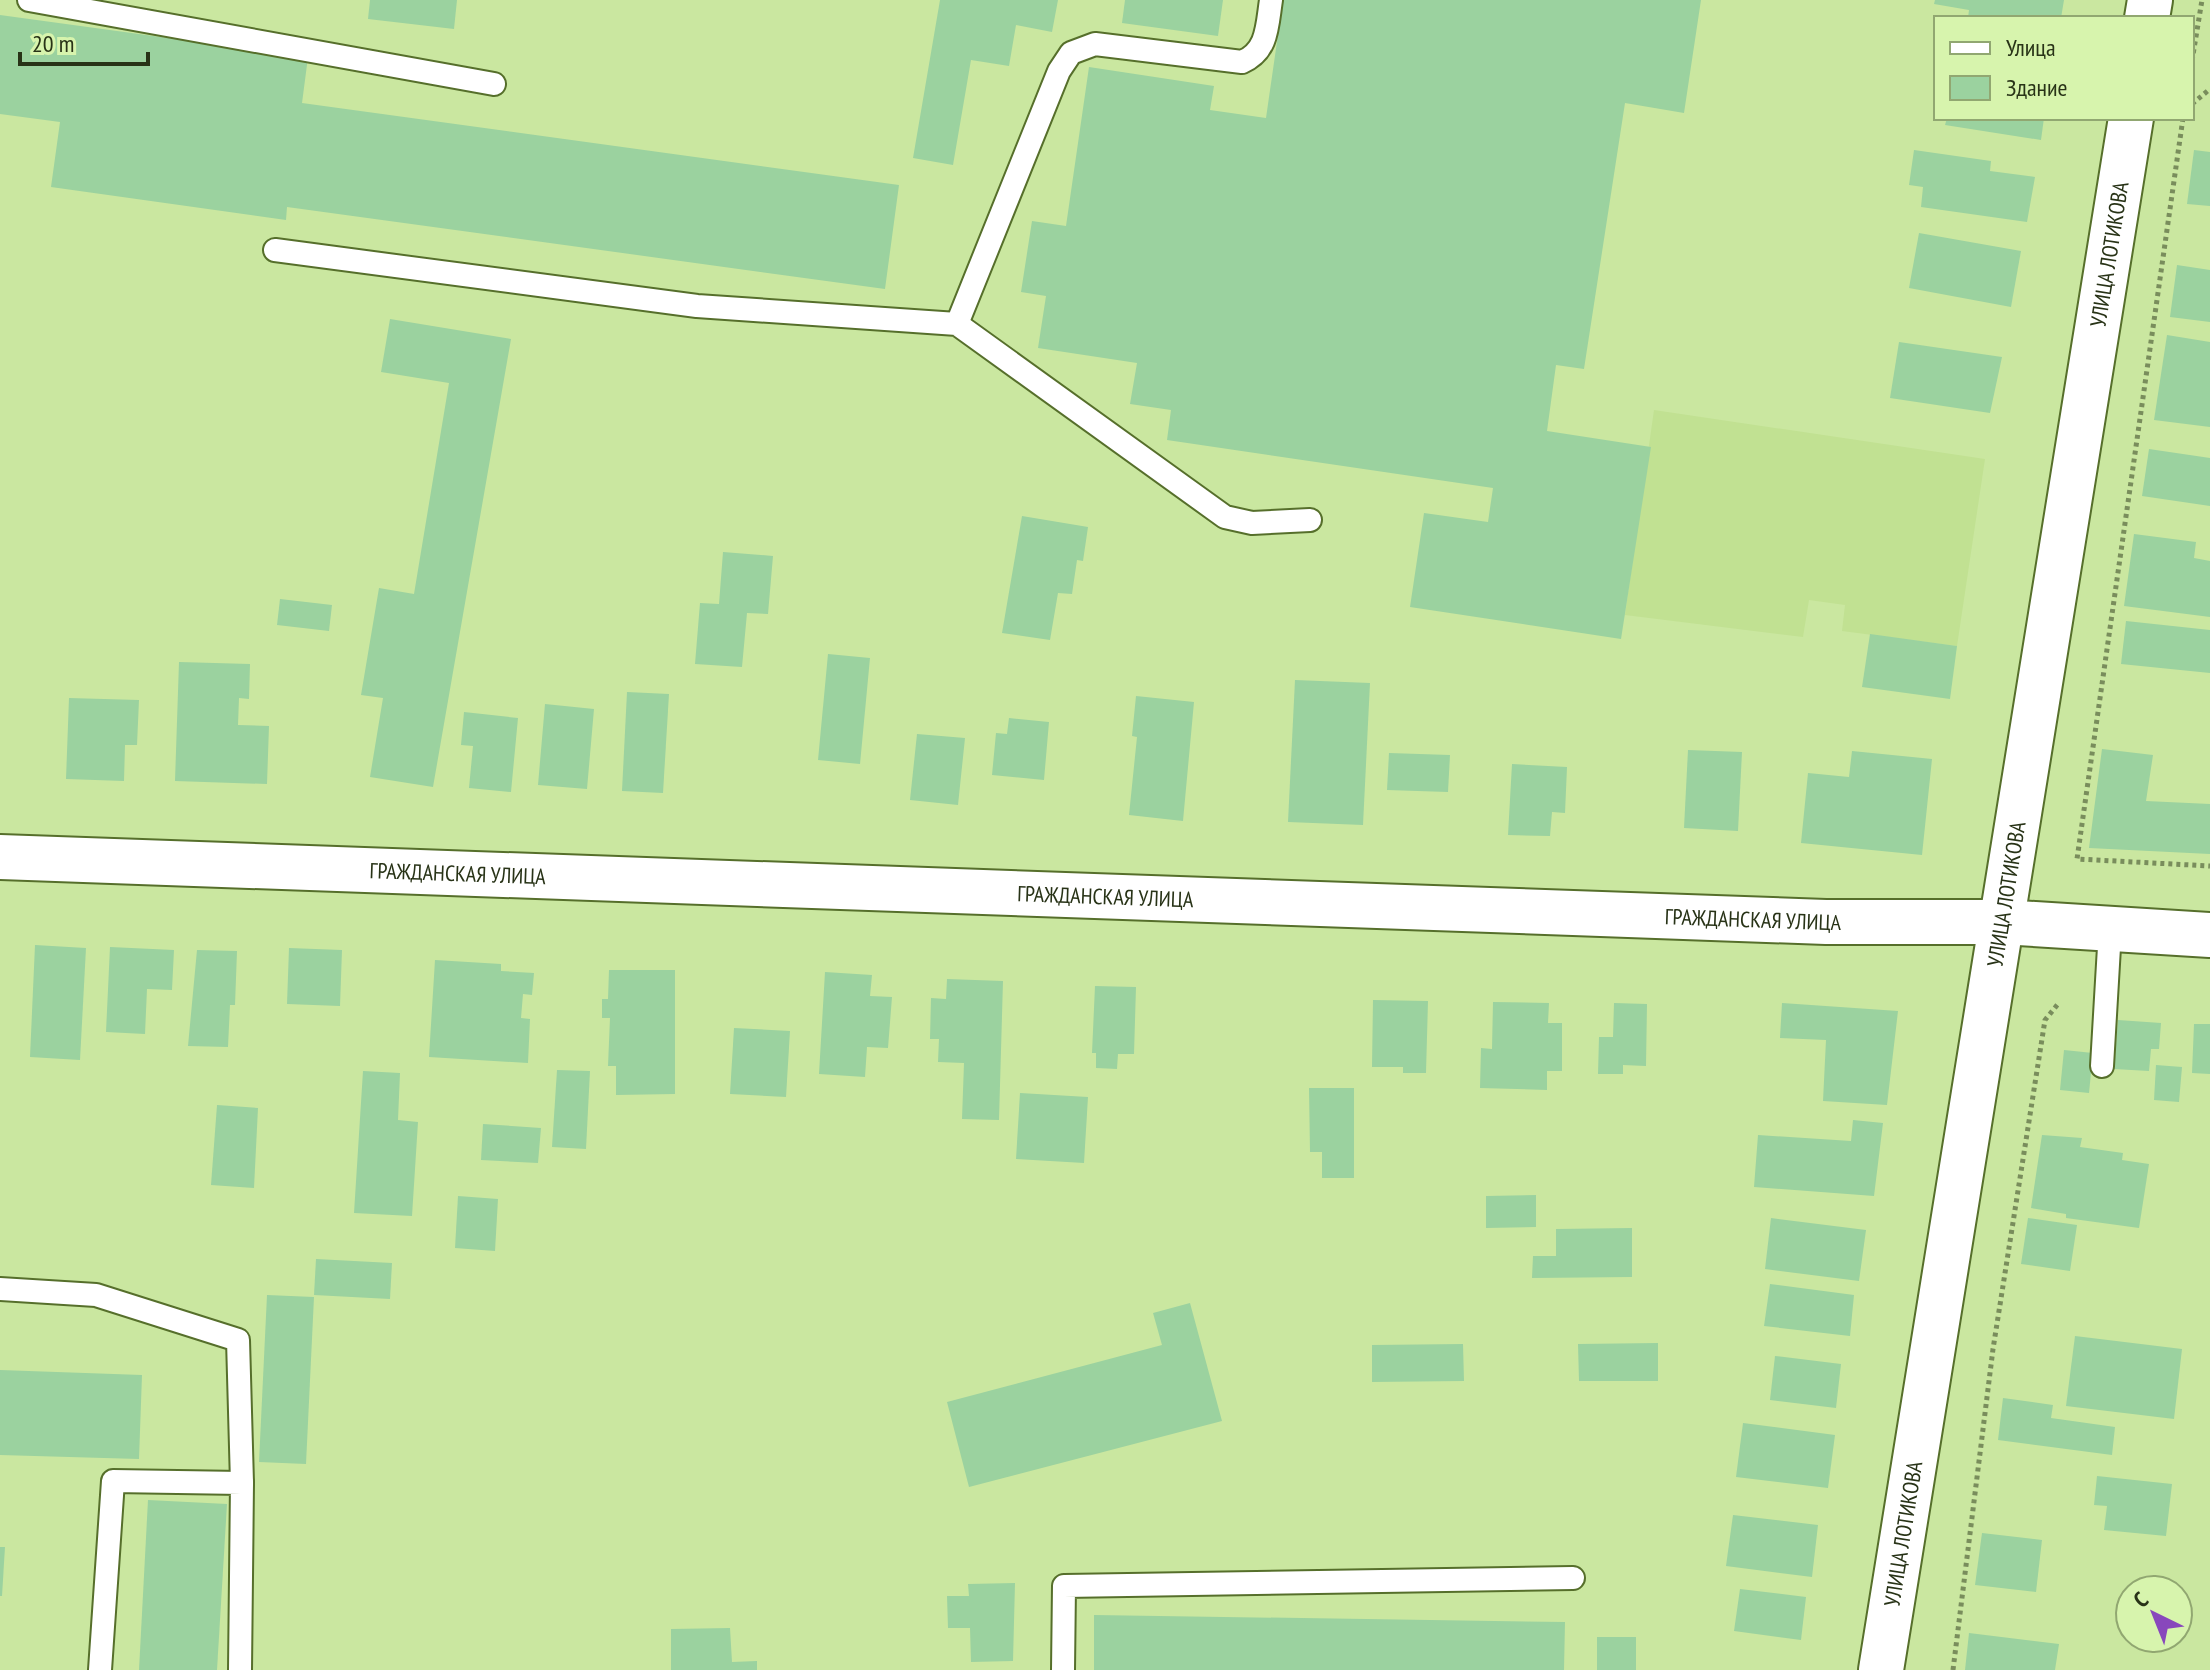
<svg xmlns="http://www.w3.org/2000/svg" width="2210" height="1670" viewBox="0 0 2210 1670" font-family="'PT Sans Narrow',sans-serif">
<rect width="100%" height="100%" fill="#cae7a0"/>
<!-- built -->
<polygon fill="#c1e192" points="1654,410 1985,459 1957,646 1842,631 1845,605 1809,600 1803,637 1625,615"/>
<!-- building -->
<g fill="#9bd29f">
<polygon points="370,0 457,0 454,29 368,19"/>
<polygon points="940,0 1058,0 1052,32 1016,25 1009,66 971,60 953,165 913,158"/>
<polygon points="1125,0 1223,0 1218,36 1122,23"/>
<polygon points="1283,0 1701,0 1684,113 1625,103 1584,369 1556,365 1547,431 1651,447 1621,639 1410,607 1424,513 1488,522 1493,488 1167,440 1171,410 1130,404 1137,363 1038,348 1046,296 1021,292 1032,221 1066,226 1089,67 1214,86 1210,110 1266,118"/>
<polygon points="1935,0 2064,0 2061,18 1968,18 1969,10 1934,4"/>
<polygon points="0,15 308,57 302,103 899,185 885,289 287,207 286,220 51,187 60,122 0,114"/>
<polygon points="1947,118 2044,118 2041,140 1945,125"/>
<polygon points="1914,150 1991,161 1990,171 2035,177 2027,222 1921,207 1923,187 1909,185"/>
<polygon points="2194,150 2210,152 2210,206 2187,204"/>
<polygon points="1919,233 2021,251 2011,307 1909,288"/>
<polygon points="2177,265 2210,270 2210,322 2170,317"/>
<polygon points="390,319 511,339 433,787 370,777 383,698 361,695 379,588 414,594 449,383 381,372"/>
<polygon points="2167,335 2210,342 2210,427 2154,420"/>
<polygon points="1899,342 2002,357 1990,413 1890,398"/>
<polygon points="2149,449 2210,458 2210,506 2142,496"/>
<polygon points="1022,516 1088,527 1083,561 1077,560 1072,594 1058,593 1050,640 1002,633"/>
<polygon points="2134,534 2196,542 2194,558 2210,561 2210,617 2124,606"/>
<polygon points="723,552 773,556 768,614 747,613 742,667 695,664 700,603 719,604"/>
<polygon points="280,599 332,605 329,631 277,625"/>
<polygon points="2126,621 2210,630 2210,673 2121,664"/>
<polygon points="1870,634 1957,646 1950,699 1862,687"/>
<polygon points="828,654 870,658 860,764 818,760"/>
<polygon points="179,662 250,664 249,699 239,698 238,725 269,726 267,784 175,781"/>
<polygon points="1295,680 1370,683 1363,825 1288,822"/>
<polygon points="627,692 669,694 663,793 622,791"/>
<polygon points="1136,696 1194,702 1183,821 1129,815 1137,737 1132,736"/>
<polygon points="69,698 139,700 137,745 125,745 124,781 66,779"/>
<polygon points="545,704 594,709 587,789 538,785"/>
<polygon points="464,712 518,718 511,792 469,788 473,746 461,745"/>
<polygon points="1009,718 1049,722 1044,780 992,775 996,733 1007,734"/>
<polygon points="917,734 965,738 958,805 910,800"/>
<polygon points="2102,749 2153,755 2146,801 2210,804 2210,854 2089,848"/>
<polygon points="1688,750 1742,752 1738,831 1684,828"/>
<polygon points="1852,751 1932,759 1922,855 1801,843 1808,773 1849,777"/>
<polygon points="1389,753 1450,755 1448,792 1387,790"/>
<polygon points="1512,764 1567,767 1565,813 1552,812 1550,836 1508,835"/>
<polygon points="35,945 86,948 80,1060 30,1057"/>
<polygon points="110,947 174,950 172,990 147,989 145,1034 106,1032"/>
<polygon points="289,948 342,950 340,1006 287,1004"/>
<polygon points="197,950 237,951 235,1005 230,1005 228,1047 188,1046"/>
<polygon points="435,960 501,964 501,971 534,973 532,995 523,994 521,1018 530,1019 528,1063 429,1057"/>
<polygon points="609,970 675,970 675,1094 616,1095 616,1066 608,1066 610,1018 602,1018 602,999 608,999"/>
<polygon points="825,972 872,975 870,996 892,997 888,1048 867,1047 865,1077 819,1074"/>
<polygon points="947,979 1003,981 999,1120 962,1119 964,1063 938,1062 939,1039 930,1039 931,998 946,999"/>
<polygon points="1095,986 1136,987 1134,1054 1118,1054 1117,1069 1096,1068 1096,1053 1092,1053"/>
<polygon points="1373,1000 1428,1001 1426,1073 1403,1073 1403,1067 1372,1067"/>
<polygon points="1493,1002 1549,1003 1548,1023 1562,1023 1562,1071 1547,1071 1547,1090 1480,1088 1481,1048 1492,1049"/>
<polygon points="1614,1003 1647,1004 1646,1066 1623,1065 1623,1074 1598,1074 1599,1037 1613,1037"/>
<polygon points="1782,1003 1898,1011 1887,1105 1823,1101 1826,1040 1780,1038"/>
<polygon points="2118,1020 2161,1023 2159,1049 2151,1049 2149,1071 2114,1069"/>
<polygon points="2194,1024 2210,1024 2210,1074 2192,1073"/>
<polygon points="734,1028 790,1031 786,1097 730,1094"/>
<polygon points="2064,1050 2093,1053 2089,1093 2060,1090"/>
<polygon points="2156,1065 2182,1067 2179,1102 2154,1100"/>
<polygon points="557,1070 590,1071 586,1149 552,1147"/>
<polygon points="363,1071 400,1073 398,1120 418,1122 412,1216 354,1213"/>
<polygon points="1309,1088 1354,1088 1354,1178 1322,1178 1322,1152 1310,1152"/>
<polygon points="1020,1093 1088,1097 1084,1163 1016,1159"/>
<polygon points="217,1105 258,1108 254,1188 211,1185"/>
<polygon points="1853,1120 1883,1123 1874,1196 1754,1187 1758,1135 1851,1141"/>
<polygon points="483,1124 541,1128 538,1163 481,1160"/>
<polygon points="2042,1135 2082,1138 2080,1147 2123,1153 2122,1160 2149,1164 2139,1228 2066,1218 2066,1214 2031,1208"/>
<polygon points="1536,1195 1536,1227 1486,1228 1486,1196"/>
<polygon points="458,1196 498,1199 495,1251 455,1248"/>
<polygon points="1771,1218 1866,1230 1859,1281 1765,1269"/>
<polygon points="2028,1218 2077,1225 2070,1271 2021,1264"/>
<polygon points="1632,1228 1632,1277 1532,1278 1533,1256 1556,1256 1556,1229"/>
<polygon points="316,1259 392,1263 390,1299 314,1295"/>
<polygon points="1770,1284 1854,1295 1850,1336 1764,1326"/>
<polygon points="267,1295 314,1297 306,1464 259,1462"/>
<polygon points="1190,1303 1222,1421 969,1487 947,1402 1162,1345 1153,1313"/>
<polygon points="2075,1336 2182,1349 2174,1419 2066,1406"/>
<polygon points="1658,1343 1658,1381 1579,1381 1578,1344"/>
<polygon points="1463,1344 1464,1381 1372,1382 1372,1345"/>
<polygon points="1775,1356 1841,1364 1836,1408 1770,1400"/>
<polygon points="0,1370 142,1375 139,1459 0,1455"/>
<polygon points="2003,1398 2053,1405 2051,1418 2115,1427 2112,1455 1998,1440"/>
<polygon points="1743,1423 1835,1435 1828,1488 1736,1477"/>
<polygon points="2097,1476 2172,1484 2166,1536 2104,1530 2107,1506 2094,1505"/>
<polygon points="148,1500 227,1504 217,1670 139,1670"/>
<polygon points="1733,1515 1818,1525 1812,1577 1726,1566"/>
<polygon points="1982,1533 2042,1540 2036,1592 1975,1585"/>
<polygon points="0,1547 5,1547 2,1596 0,1596"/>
<polygon points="1015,1583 1013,1661 971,1662 970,1628 948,1628 947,1596 969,1596 968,1584"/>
<polygon points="1740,1589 1806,1597 1801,1640 1734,1631"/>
<polygon points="1094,1615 1565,1622 1564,1670 1094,1670"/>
<polygon points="730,1628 732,1662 757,1661 757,1670 671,1670 671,1629"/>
<polygon points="1969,1633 2059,1644 2055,1670 1965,1670"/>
<rect x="1597" y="1637" width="39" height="33"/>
</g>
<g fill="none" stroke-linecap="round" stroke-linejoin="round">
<!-- lane casing -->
<g stroke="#566f2b" stroke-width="26">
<g id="lane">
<polyline points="29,0 494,84"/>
<polyline points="275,250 697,306 957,324 1225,517 1252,523 1310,520"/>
<path d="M957,324L1059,71L1071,53L1095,44L1242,62C1268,51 1267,26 1271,0"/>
<polyline points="2102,1066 2110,930"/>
<polyline points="0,1289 96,1295 238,1340 242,1483"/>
<polyline points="100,1670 113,1481 242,1483 240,1670"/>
<polyline points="1063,1670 1064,1586 1573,1578"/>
</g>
</g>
<!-- street casing -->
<g stroke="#566f2b" stroke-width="48">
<g id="street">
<path id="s1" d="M0,857L1826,922H2002L2210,935"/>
</g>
</g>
<!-- secondary casing -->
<g stroke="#566f2b" stroke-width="48">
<g id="secondary">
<polyline points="2147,18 2150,0"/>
<path id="s2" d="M1881,1670L2131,118"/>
</g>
</g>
<!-- path -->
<g stroke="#798d5c" stroke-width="5" stroke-dasharray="4 4" stroke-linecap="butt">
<polyline points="2192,61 2202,0"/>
<polyline points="2192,104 2210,89"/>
<polyline points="2183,118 2077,859 2210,866"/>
<polyline points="1953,1670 1993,1349 2045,1020 2058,1004"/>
</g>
<!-- lane -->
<use href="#lane" stroke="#fff" stroke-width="22"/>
<!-- street -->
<use href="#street" stroke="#fff" stroke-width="44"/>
<!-- secondary -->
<use href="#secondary" stroke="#fff" stroke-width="44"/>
</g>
<g text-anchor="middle" stroke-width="8" stroke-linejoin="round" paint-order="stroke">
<!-- street labels -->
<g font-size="22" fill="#283317" stroke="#d7f4ad">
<text dy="8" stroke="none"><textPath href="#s2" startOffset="1434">УЛИЦА ЛОТИКОВА</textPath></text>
<text dy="8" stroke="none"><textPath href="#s1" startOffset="458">ГРАЖДАНСКАЯ УЛИЦА</textPath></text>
<text dy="8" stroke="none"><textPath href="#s2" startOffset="786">УЛИЦА ЛОТИКОВА</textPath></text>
<text dy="8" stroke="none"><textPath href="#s1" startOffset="1106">ГРАЖДАНСКАЯ УЛИЦА</textPath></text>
<text dy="8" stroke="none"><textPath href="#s1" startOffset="1754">ГРАЖДАНСКАЯ УЛИЦА</textPath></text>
<text dy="8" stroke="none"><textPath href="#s2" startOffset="138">УЛИЦА ЛОТИКОВА</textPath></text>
</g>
</g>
<!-- legend -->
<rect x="1934" y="16" width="260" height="104" fill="#d7f4ad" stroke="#91a771" stroke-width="2"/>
<rect x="1950" y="42" width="40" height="12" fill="#ffffff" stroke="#91a771" stroke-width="2"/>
<text x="2006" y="56" font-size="24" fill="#283317">Улица</text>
<rect x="1950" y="76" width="40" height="24" fill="#9bd29f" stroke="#91a771" stroke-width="2"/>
<text x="2006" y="96" font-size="24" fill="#283317">Здание</text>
<!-- north arrow -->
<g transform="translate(2154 1614) rotate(317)"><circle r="38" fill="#d7f4ad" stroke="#91a771" stroke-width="2"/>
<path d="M0-6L14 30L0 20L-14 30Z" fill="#8847bc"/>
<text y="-12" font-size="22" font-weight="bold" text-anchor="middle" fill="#283317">С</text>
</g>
<!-- scale -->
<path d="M20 52v12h128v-12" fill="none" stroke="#283317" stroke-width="4"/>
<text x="32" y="52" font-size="24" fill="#283317" stroke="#d7f4ad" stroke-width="6" paint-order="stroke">20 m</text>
</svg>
